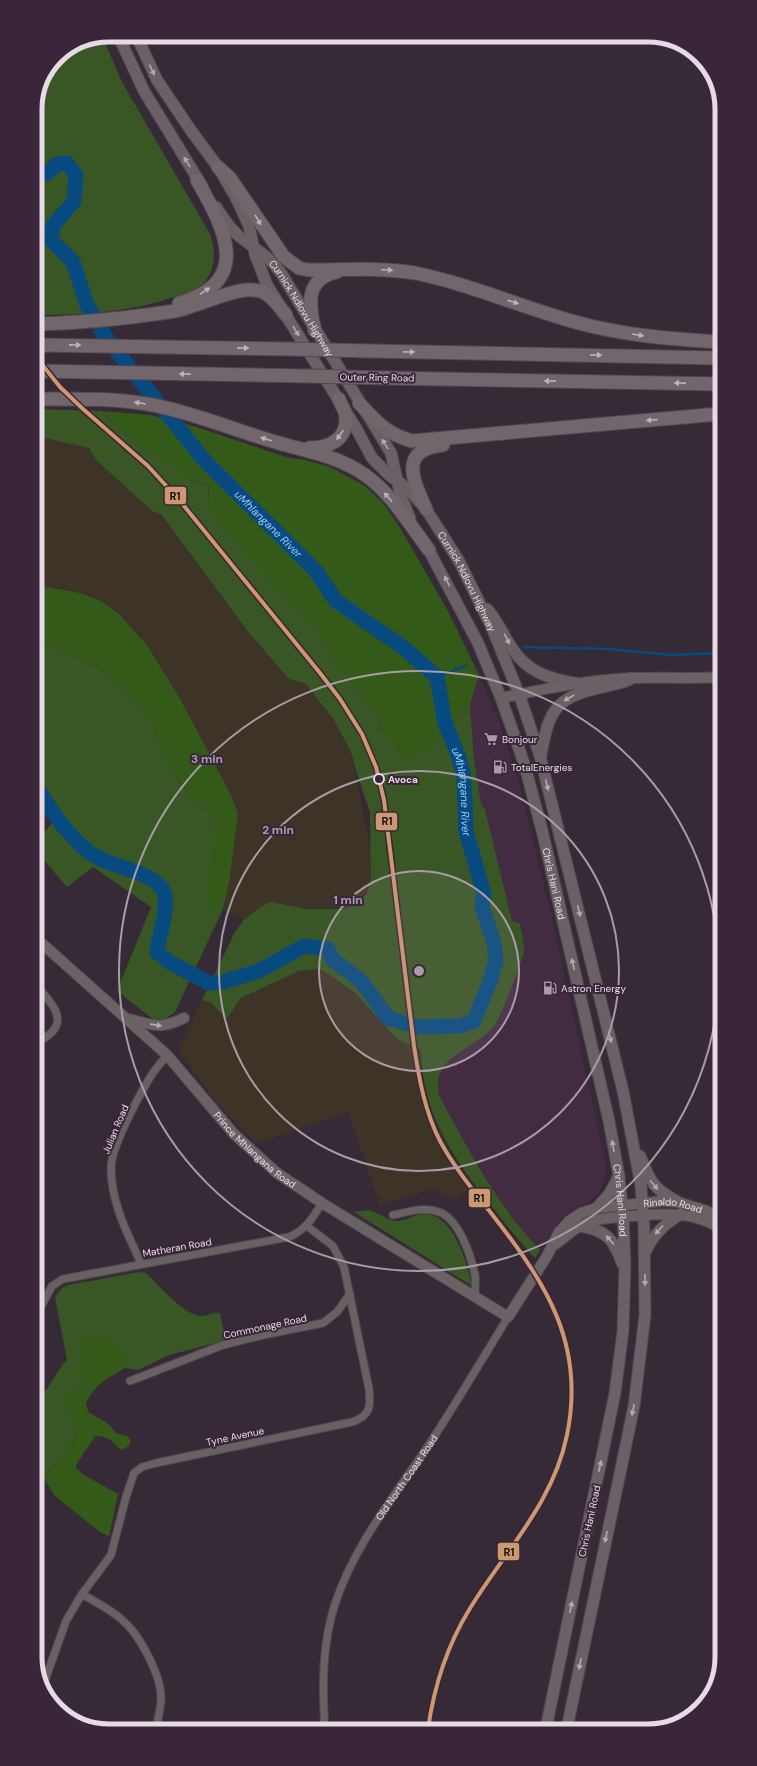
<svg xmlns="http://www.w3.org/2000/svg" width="757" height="1766" viewBox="0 0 757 1766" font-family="'DM Sans',sans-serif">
<rect width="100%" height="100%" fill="#362a36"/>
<!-- built -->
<polygon fill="#432c42" points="479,675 500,725 515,769 551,915 606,1165 604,1182 599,1192 591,1201 570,1211 560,1220 540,1250 520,1229 472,1156 439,1095 438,1089 440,1072 450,1059 512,921 485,809 481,805 474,759 470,705"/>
<!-- industrial -->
<g fill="#3e3327">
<polygon points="36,436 89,448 95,459 152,511 161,514 249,633 289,679 306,684 334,720 351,752 372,855 370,887 356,904 344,909 259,908 244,920 223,909 229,883 179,697 147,645 118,613 101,601 80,593 59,588 36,588"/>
<polygon points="312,969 319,969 330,975 354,992 397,1039 421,1050 421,1067 437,1125 450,1151 474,1185 453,1199 433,1189 380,1205 348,1112 256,1144 218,1104 178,1051 202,1000 211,1002 223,1016 234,1008 241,998 299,971"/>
</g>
<!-- green -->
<g fill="#385725">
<path d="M102,36L122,82L210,234C216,250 216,269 204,283C197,290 186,293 177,296C131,312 84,315 36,315L35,105L57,57L81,41Z"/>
<path d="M36,409L101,411L123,431L148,449L160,454L191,481L208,485L209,500L265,574L318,630L333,658L373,708L383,730L422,752L470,705L474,759L481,805L485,809L512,921L520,924C521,932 525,943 524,951C523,959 500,1019 494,1026C475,1051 431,1054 439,1095C468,1149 497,1205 540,1250L535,1258C520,1243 507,1226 494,1209C455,1161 422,1114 421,1050L397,1039L354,992L330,975L319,969L299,971L241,998L228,1017L225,1018L211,1002L202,1000L235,932L244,920L259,908L270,902L307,909H344L356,904L367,893L371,878L370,812L358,777L351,752L334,720L306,684L289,679L249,633L161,514L152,511L95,459L89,448L36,436Z"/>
<polygon points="36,640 75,655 97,666 134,697 153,722 170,769 192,798 216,817 211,909 223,909 175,1012 165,1019 153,1019 117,991 151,907 93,867 67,887 37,852 37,841 52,823 37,806"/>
<path d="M368,1210C378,1212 384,1219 394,1221C405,1222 415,1213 427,1214C453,1216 468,1264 472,1286L354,1212Z"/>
<path d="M140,1272L146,1273C157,1284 186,1317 202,1316C208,1316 213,1312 220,1313L225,1336L223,1341L169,1355L138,1370L125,1368L127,1357L80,1346C84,1359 81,1372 82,1386L77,1392L63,1397L71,1415L77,1437L60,1461L47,1473L45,1480L38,1474V1390H46L63,1364L67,1360L55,1297L62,1288L68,1285Z"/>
</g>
<!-- forest -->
<g fill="#345a1a">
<polygon points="101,411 150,415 184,423 286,457 305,460 330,467 365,486 384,504 399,526 448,611 479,675 470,705 422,752 412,759 406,758 387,737 373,708 333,658 318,630 265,574 214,517 210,509 208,485 185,479 160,454 148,449 123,431"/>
<path d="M48,587L80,593L101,601L118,613L147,645L179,697L231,795L238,813L229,883L223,909H211L208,905C207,875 215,847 216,817L192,798L170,769L153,722L134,697L97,666L75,655L36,640V588Z"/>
<path d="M86,1337C106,1337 114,1342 127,1357L125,1368C108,1378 94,1385 86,1403L88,1412L107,1423L116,1433L127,1436L131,1441L129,1446L121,1450C113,1442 107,1435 95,1436L76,1465V1468L84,1475L118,1494L109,1536L100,1532L55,1496L45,1480L47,1473L60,1461L77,1437L71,1415L63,1397L68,1391L77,1392L82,1386C81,1372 84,1358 80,1346L82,1340Z"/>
</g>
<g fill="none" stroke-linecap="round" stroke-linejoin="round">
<!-- stream -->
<g stroke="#064a80" stroke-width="2.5">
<polyline points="523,647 609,649 671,655 720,653"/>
<polyline points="437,677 466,666"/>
</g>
<!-- river -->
<path stroke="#064a80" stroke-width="15" id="s1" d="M35,162L41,172L48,173L57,164L67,163L76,175L74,201L53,226L51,240L73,262L87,305L109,342L205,461L316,571L336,601L404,648L437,677L445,723L458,755L464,777L466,831L484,894L482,907L494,942L496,961L489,984L474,1021L460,1026L418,1027L388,1018L361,981L333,960L328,949L304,946L259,971L223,982L209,983L169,962L157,952C159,933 169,912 164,892C158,875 117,867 101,859C75,847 52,812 37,788"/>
<!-- street casing -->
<g stroke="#514751" stroke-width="9">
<g id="street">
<path d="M37,986C48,1000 67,1016 52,1032C49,1035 46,1038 42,1039L37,1037"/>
<path d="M393,1215C408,1212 424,1206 439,1212C459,1219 471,1256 475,1275C476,1282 475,1289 475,1296"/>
<path d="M141,1263C127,1233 111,1202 111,1168C111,1147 138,1098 149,1079C154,1070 161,1063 167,1055"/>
<path d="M38,1312L52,1286L63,1279L289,1237C306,1230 313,1217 322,1203"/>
<polyline points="130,1381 223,1345 268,1334 323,1323 337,1312 350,1294"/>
<path d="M82,1594C95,1602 110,1609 121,1619C140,1634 162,1677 161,1700C160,1711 158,1721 155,1730"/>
<path d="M43,1686L66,1621L82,1594L111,1555L126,1497L134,1473L142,1467L156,1463L352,1422C370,1416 371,1407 369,1389L344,1267L333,1246L307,1226"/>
<path id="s2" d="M325,1729C322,1687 322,1644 335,1604C355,1543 397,1493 432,1440C458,1400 483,1358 508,1317"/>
</g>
</g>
<!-- secondary casing -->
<g stroke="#514751" stroke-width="12">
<g id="secondary">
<path d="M501,698C544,689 587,680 631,678C660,677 690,679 720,677"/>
<path id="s3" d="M37,939L167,1055L234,1134L277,1173L322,1203L508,1317L547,1256L559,1232L569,1221L581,1213L597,1208L663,1201L678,1202L707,1211L721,1220"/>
<path d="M129,1019C155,1025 159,1030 184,1018"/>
<path d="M556,1244C567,1236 575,1226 589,1222C599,1218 612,1218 622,1217C657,1214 691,1209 721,1229"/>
</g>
</g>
<!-- primary casing -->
<g stroke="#514751" stroke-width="13">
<g id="primary">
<polyline points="118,35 144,91 202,186"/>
<path id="s4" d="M136,35L157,80L192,132L218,167L236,198L249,226L255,254L267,285L356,428L372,458L389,475L407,488L426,509L459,561L492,628L519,694L540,756L623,1091L641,1186L644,1227L645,1315L634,1406L567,1728"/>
<path id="s5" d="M216,207C223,217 229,228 239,236C255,249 268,255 281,273L391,453L401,497L410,518"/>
<path id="s6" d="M425,543L478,643L501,698L524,763L542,830L609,1121L619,1176L623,1217L625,1264L623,1331L615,1393L546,1728"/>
<path d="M487,609C498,621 503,635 512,648C526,671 549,679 575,683"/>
<path d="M541,755C549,709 556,697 603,687C613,684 623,684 632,678"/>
<path d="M640,1156C651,1182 652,1188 678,1202"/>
<polyline points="597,1208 610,1193 619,1176"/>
<path d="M578,1226C604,1229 614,1238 622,1263"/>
<path d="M645,1252C654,1234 664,1224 681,1214"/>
</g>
</g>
<!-- highway casing -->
<g stroke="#514751" stroke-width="15">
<g id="highway">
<path d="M218,167L230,178L284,257L299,268L308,270C344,270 380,267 415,273C469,284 521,307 575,322C621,335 670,339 719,342"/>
<path d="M179,303C254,281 224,228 197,180"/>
<path d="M36,324C82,323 129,318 175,311C196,307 236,287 254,290C269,291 277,304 286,315"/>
<path d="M315,331C309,306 304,279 337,272"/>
<polyline points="36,345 290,349"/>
<polyline points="370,351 719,358"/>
<polyline points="36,371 307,376"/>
<polyline points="386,378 719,384"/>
<path d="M36,399C75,399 115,398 153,405C194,413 232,429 272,441C304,451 337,455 365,475C391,493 410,525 429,550"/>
<path d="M359,403C378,423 385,433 412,441L719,414"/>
<path d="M309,448C329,448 347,440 346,417C346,412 341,405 339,399"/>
<path d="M426,509C413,480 398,450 443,445"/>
</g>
</g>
<!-- street -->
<use href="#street" stroke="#676163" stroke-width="7"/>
<!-- secondary -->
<use href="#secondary" stroke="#6b6266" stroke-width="10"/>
<!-- primary -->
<use href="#primary" stroke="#696165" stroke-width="11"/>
<!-- highway -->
<use href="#highway" stroke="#71666b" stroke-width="13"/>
<!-- highway-bridge casing -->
<g stroke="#514751" stroke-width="15" stroke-linecap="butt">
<g id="highway-bridge">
<polyline points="290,349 370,351"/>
<polyline points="307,376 386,378"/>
</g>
</g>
<!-- highway-bridge -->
<use href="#highway-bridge" stroke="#71666b" stroke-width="13"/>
<!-- rail-1 casing -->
<g stroke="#3a263a" stroke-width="7">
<path id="rail-1" d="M36,357L60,387L83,409L148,466L180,501L320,673L340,699L362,734L376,767L384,800L414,1046C419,1079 425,1112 440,1141C454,1167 473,1190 491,1213C545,1282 586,1343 567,1435C553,1504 504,1552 469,1610C447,1646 434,1687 428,1729"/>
</g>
<!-- rail-1 -->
<use href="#rail-1" stroke="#cd976f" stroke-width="4"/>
</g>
<!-- one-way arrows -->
<defs><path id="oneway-solid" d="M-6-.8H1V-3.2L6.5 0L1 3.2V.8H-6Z"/></defs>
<g fill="#b5aab2">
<use href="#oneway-solid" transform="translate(152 70) rotate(64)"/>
<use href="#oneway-solid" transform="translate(187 162) rotate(-121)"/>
<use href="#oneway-solid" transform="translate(296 331) rotate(58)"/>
<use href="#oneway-solid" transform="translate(385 444) rotate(-122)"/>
<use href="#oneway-solid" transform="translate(447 581) rotate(-117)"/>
<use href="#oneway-solid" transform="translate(507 639) rotate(62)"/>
<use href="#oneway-solid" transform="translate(569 698) rotate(150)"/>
<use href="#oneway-solid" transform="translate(547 785) rotate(76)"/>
<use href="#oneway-solid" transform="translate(579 911) rotate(76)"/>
<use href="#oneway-solid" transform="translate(573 964) rotate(-103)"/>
<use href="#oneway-solid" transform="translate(610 1037) rotate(76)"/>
<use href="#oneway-solid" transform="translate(613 1146) rotate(-100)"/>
<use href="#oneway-solid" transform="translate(654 1185) rotate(50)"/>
<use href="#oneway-solid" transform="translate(659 1230) rotate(132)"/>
<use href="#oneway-solid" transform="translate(610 1240) rotate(-131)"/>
<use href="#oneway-solid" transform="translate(645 1280) rotate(90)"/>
<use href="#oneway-solid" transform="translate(633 1410) rotate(101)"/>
<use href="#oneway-solid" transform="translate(600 1466) rotate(-78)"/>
<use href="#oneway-solid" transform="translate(606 1537) rotate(102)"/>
<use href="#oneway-solid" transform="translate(571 1607) rotate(-78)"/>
<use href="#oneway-solid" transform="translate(580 1664) rotate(102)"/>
</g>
<g fill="#beb1bb">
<use href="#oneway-solid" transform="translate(258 220) rotate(59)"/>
<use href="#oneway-solid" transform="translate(387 270) rotate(2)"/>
<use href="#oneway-solid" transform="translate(205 291) rotate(-34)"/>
<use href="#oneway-solid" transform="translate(513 302) rotate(18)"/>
<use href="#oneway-solid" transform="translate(638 335) rotate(9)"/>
<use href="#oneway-solid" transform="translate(75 345) rotate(1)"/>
<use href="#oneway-solid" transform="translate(243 348) rotate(1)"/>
<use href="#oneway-solid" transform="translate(409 352) rotate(1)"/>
<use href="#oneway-solid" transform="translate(596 355) rotate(1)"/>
<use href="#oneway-solid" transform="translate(185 374) rotate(-179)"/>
<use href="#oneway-solid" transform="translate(550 381) rotate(-179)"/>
<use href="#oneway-solid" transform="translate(680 383) rotate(-179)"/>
<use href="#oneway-solid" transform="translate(140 403) rotate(-171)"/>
<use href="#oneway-solid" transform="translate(652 420) rotate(175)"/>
<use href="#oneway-solid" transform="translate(340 435) rotate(125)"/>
<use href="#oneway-solid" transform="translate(266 439) rotate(-164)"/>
<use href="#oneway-solid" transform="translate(388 497) rotate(-132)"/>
</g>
<use fill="#b5aab3" href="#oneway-solid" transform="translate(156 1025) rotate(8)"/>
<!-- distance rings -->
<circle cx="419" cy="971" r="100" fill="#a99ca8" fill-opacity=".12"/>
<g fill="none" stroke="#a99ca8" stroke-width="2">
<circle cx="419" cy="971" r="100"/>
<circle cx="419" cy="971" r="200"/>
<circle cx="419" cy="971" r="300"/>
</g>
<!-- icons -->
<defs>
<g id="supermarket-bare" transform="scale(1.08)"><path d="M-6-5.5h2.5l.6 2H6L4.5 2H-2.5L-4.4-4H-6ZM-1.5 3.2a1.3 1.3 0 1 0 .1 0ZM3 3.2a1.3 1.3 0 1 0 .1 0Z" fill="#a99ca8" stroke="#3a263a" stroke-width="2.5" paint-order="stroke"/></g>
<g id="fuel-bare" transform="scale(1.08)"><path d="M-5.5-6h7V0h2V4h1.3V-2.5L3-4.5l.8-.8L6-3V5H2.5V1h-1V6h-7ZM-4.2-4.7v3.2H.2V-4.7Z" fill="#a99ca8" stroke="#3a263a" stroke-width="2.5" paint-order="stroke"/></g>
</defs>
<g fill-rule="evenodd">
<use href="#supermarket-bare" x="491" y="739"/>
<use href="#fuel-bare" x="500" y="767"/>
<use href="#fuel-bare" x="550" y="988"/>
</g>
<!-- markers -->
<circle fill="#3a263a" stroke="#e7dae6" stroke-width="2" cx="379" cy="779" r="5"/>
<g text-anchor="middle" stroke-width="4" stroke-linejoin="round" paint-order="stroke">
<!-- street labels -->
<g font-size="10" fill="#e7dae6" stroke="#3a263a">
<text dy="4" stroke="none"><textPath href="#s5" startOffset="134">Curnick Ndlovu Highway</textPath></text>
<text transform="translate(377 377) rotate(1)" y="4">Outer Ring Road</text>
<text dy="4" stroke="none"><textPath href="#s4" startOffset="645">Curnick Ndlovu Highway</textPath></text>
<text dy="4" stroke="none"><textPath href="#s6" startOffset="366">Chris Hani Road</textPath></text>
<text transform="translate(115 1129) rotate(-67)" y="4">Julian Road</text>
<text dy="4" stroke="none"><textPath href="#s3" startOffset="304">Prince Mhlangana Road</textPath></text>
<text dy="4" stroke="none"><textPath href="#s6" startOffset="690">Chris Hani Road</textPath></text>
<text dy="4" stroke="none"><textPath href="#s3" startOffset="830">Rinaldo Road</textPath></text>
<text transform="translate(177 1247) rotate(-10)" y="4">Matheran Road</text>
<text transform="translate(265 1326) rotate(-12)" y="4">Commonage Road</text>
<text transform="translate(235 1436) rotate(-12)" y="4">Tyne Avenue</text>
<text dy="4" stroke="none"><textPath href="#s2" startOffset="272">Old North Coast Road</textPath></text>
<text transform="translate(589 1521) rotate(-78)" y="4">Chris Hani Road</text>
</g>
<!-- poi labels -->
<g font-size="10" fill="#e7dae6" stroke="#3a263a" text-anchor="start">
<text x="502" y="743">Bonjour</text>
<text x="511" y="771">TotalEnergies</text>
<text x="561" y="992">Astron Energy</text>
</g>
<!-- stop labels -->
<g font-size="10" font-weight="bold" fill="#e7dae6" stroke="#3a263a" text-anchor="start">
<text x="388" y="783">Avoca</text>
</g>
<!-- water labels -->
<g font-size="11" font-style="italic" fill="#98c9fb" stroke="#3a263a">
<text dy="4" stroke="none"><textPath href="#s1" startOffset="491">uMhlangane River</textPath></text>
<text dy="4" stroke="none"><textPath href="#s1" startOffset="839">uMhlangane River</textPath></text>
</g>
</g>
<!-- crop -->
<path d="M0 0H757V1766H0ZM109 42H648A67 67 0 0 1 715 109V1657A67 67 0 0 1 648 1724H109A67 67 0 0 1 42 1657V109A67 67 0 0 1 109 42Z" fill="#3a263a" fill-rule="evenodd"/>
<path fill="none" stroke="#e7dae6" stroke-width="5" d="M109 42H648A67 67 0 0 1 715 109V1657A67 67 0 0 1 648 1724H109A67 67 0 0 1 42 1657V109A67 67 0 0 1 109 42Z"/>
<circle cx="419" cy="971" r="6" fill="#a99ca8" stroke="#3a263a" stroke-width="2"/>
<g font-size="12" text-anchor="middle" font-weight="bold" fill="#a99ca8" stroke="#3a263a" stroke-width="4" stroke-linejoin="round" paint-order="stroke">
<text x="207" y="763">3 min</text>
<text x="278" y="834">2 min</text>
<text x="348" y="904">1 min</text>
</g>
<g stroke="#3a263a" stroke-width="1.5">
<rect x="164" y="486" width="23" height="19" rx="4" fill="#cd976f"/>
<rect x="375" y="812" width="23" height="19" rx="4" fill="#cd976f"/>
<rect x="468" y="1188" width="23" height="20" rx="4" fill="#cd976f"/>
<rect x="497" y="1542" width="23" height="19" rx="4" fill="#cd976f"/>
</g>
<g font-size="11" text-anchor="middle" font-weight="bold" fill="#111">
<text x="175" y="500">R1</text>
<text x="387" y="825">R1</text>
<text x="479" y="1202">R1</text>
<text x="509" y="1556">R1</text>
</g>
</svg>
